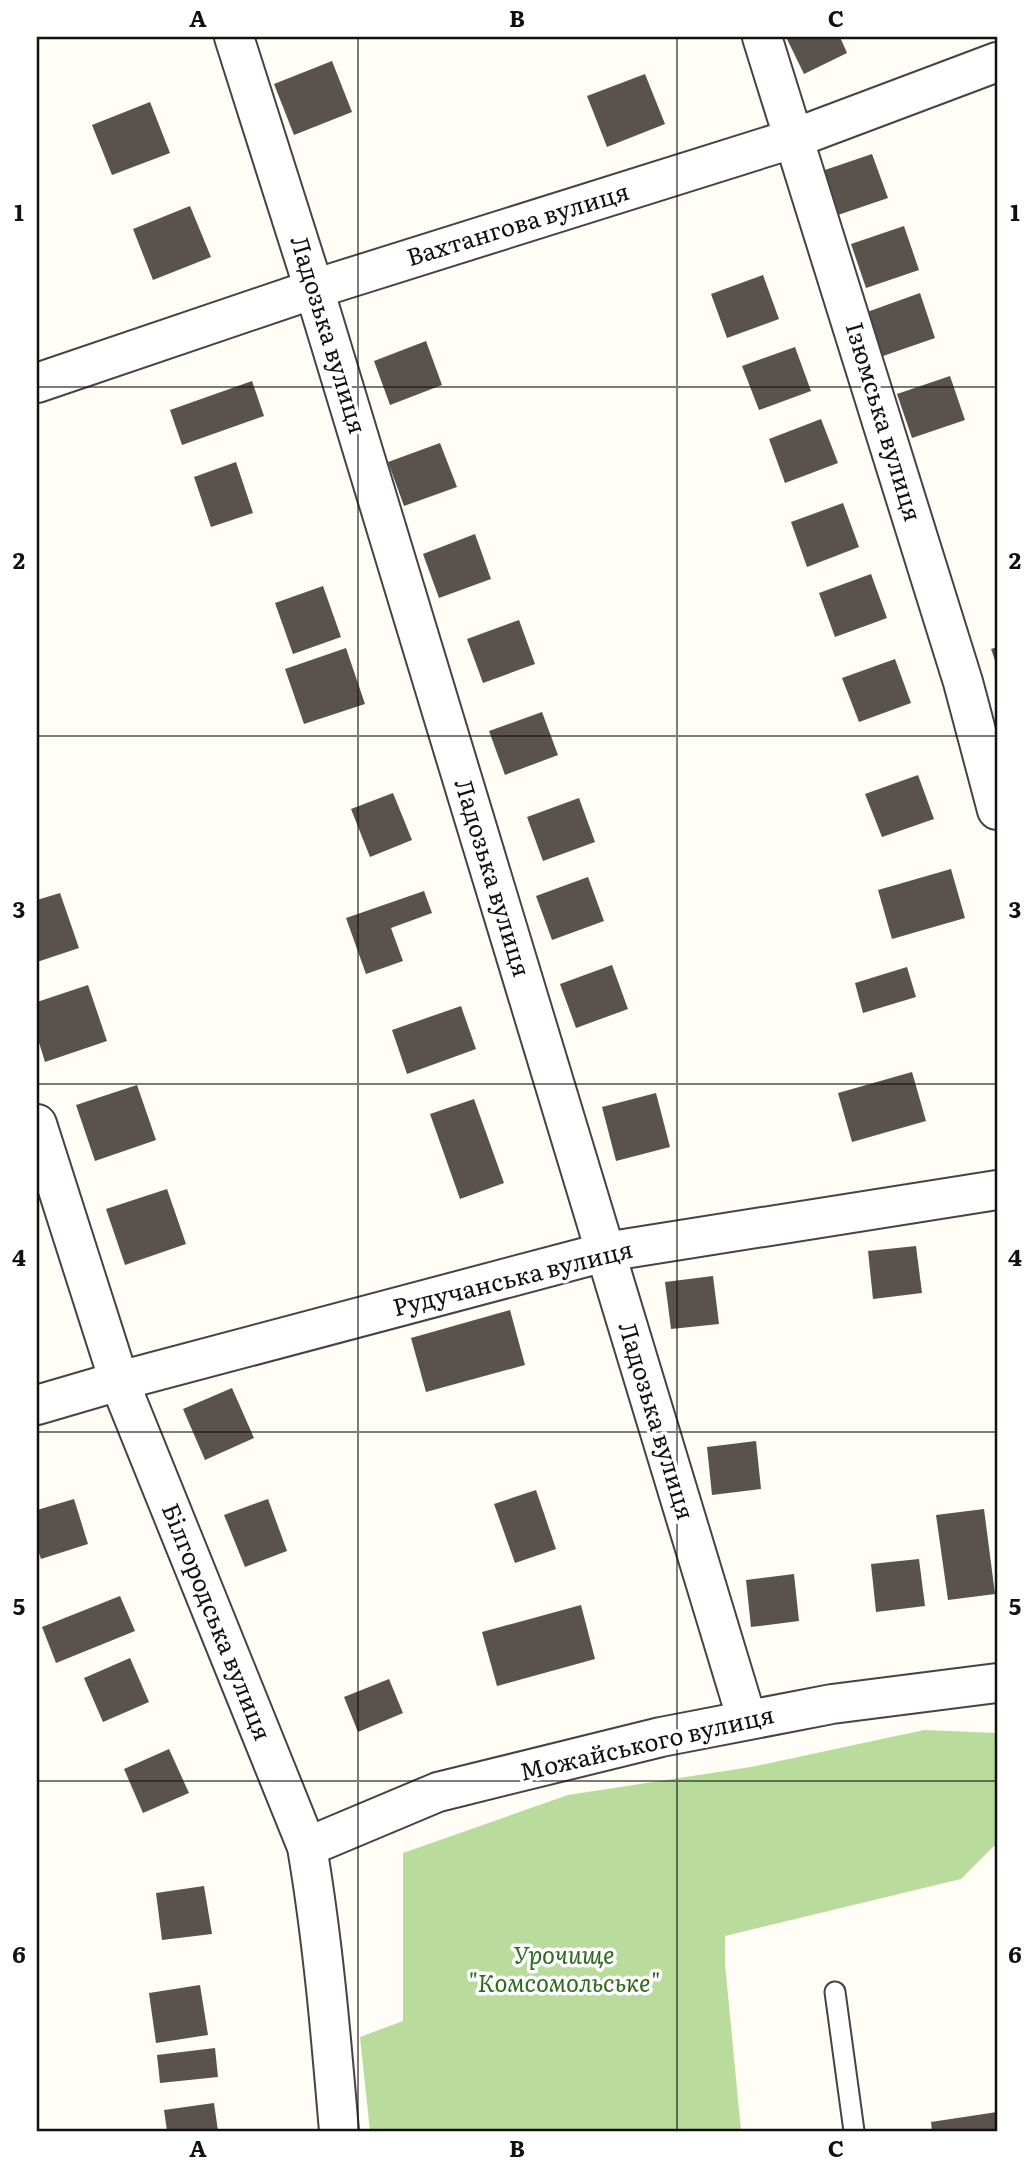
<svg xmlns="http://www.w3.org/2000/svg" width="1034" height="2168" viewBox="0 0 1034 2168" font-family="Literata,serif">
<rect width="100%" height="100%" fill="#fffdf5"/>
<!-- forest -->
<polygon fill="#b9dc9c" points="924,1730 997,1733 997,1843 961,1879 725,1936 725,1964 741,2131 370,2131 360,2037 403,2021 403,1853 568,1795 751,1767"/>
<!-- building -->
<g fill="#5a524d">
<polygon points="786,37 840,37 847,53 804,74"/>
<polygon points="332,61 352,112 294,135 274,84"/>
<polygon points="645,74 665,124 607,147 587,96"/>
<polygon points="150,102 170,153 112,175 92,125"/>
<polygon points="872,154 888,198 835,216 819,172"/>
<polygon points="190,206 211,257 153,280 133,229"/>
<polygon points="904,226 919,270 866,288 851,244"/>
<polygon points="763,275 779,319 727,338 711,294"/>
<polygon points="920,293 935,338 883,356 867,312"/>
<polygon points="426,341 442,385 390,405 374,361"/>
<polygon points="795,347 811,391 759,410 742,366"/>
<polygon points="950,376 965,420 912,438 897,394"/>
<polygon points="252,381 264,416 182,445 170,410"/>
<polygon points="821,419 838,463 785,483 769,439"/>
<polygon points="440,443 457,487 404,506 388,462"/>
<polygon points="236,462 253,513 211,527 194,477"/>
<polygon points="843,503 859,547 807,567 791,522"/>
<polygon points="475,534 491,579 439,598 423,554"/>
<polygon points="871,574 887,618 835,637 819,593"/>
<polygon points="323,586 341,637 293,654 275,603"/>
<polygon points="519,620 535,664 483,683 467,639"/>
<polygon points="997,647 997,666 991,649"/>
<polygon points="346,648 365,704 304,724 285,669"/>
<polygon points="895,659 911,703 859,722 842,678"/>
<polygon points="542,712 558,755 505,775 489,731"/>
<polygon points="918,775 934,819 882,837 865,794"/>
<polygon points="393,793 412,840 370,857 351,809"/>
<polygon points="579,798 595,842 543,861 527,817"/>
<polygon points="951,869 965,918 892,939 878,890"/>
<polygon points="588,877 604,921 552,940 536,896"/>
<polygon points="424,891 432,913 391,928 403,961 366,974 346,918"/>
<polygon points="60,893 79,948 37,962 37,900"/>
<polygon points="612,965 628,1009 576,1028 560,984"/>
<polygon points="907,967 916,997 863,1013 855,983"/>
<polygon points="88,985 107,1041 45,1062 37,1036 37,1002"/>
<polygon points="461,1006 476,1049 407,1074 392,1030"/>
<polygon points="912,1072 926,1121 852,1142 838,1093"/>
<polygon points="137,1085 156,1140 95,1161 76,1105"/>
<polygon points="656,1093 670,1147 616,1161 602,1107"/>
<polygon points="474,1099 504,1183 460,1199 430,1114"/>
<polygon points="167,1189 186,1244 125,1265 106,1209"/>
<polygon points="916,1246 922,1293 873,1299 868,1251"/>
<polygon points="713,1276 719,1324 671,1329 665,1282"/>
<polygon points="510,1310 525,1365 426,1392 411,1338"/>
<polygon points="232,1388 254,1438 205,1460 183,1409"/>
<polygon points="756,1441 761,1489 712,1495 707,1447"/>
<polygon points="536,1490 556,1549 515,1563 494,1504"/>
<polygon points="74,1499 88,1544 41,1559 37,1547 37,1510"/>
<polygon points="268,1499 287,1551 245,1567 224,1515"/>
<polygon points="984,1509 995,1594 948,1600 936,1515"/>
<polygon points="919,1559 925,1606 876,1612 871,1564"/>
<polygon points="794,1574 799,1621 751,1627 746,1580"/>
<polygon points="120,1596 135,1631 56,1663 42,1627"/>
<polygon points="581,1605 595,1659 497,1686 482,1632"/>
<polygon points="130,1658 149,1702 103,1722 84,1678"/>
<polygon points="389,1679 403,1713 358,1732 344,1697"/>
<polygon points="169,1749 189,1793 143,1813 124,1769"/>
<polygon points="204,1886 212,1934 162,1940 156,1893"/>
<polygon points="200,1985 208,2035 156,2043 149,1993"/>
<polygon points="215,2048 218,2077 160,2083 157,2055"/>
<polygon points="214,2103 218,2131 167,2131 164,2110"/>
<polygon points="997,2112 997,2131 932,2131 931,2122"/>
</g>
<g fill="none" stroke-linecap="round" stroke-linejoin="round">
<!-- lane casing -->
<g stroke="#444" stroke-width="23">
<polyline id="lane" points="835,1992 854,2131"/>
</g>
<!-- street casing -->
<g stroke="#444" stroke-width="42">
<g id="street">
<polyline points="234,37 314,289 747,1720"/>
<polyline points="762,37 963,682 997,810"/>
<polyline points="37,383 314,289 795,138 997,62"/>
<path d="M37,1124L119,1381L307,1847C323,1941 331,2036 339,2131"/>
<polyline points="37,1405 119,1381 605,1252 997,1190"/>
<polyline points="307,1847 438,1792 661,1737 832,1704 997,1683"/>
</g>
</g>
<!-- lane -->
<use href="#lane" stroke="#fff" stroke-width="19"/>
<!-- street -->
<use href="#street" stroke="#fff" stroke-width="38"/>
</g>
<!-- grid -->
<path fill="none" stroke="#111" stroke-width="2" stroke-opacity="0.55" d="M358,37V2131M677,37V2131M37,387H997M37,736H997M37,1084H997M37,1432H997M37,1781H997"/>
<g text-anchor="middle" stroke-width="7" stroke-linejoin="round" paint-order="stroke">
<!-- street labels -->
<g font-size="24" fill="#111" stroke="#fff">
<text transform="translate(518 225) rotate(-17)" y="8">Вахтангова вулиця</text>
<text transform="translate(328 335) rotate(73)" y="8">Ладозька вулиця</text>
<text transform="translate(883 422) rotate(73)" y="8">Ізюмська вулиця</text>
<text transform="translate(492 878) rotate(73)" y="8">Ладозька вулиця</text>
<text transform="translate(513 1279) rotate(-14)" y="8">Рудучанська вулиця</text>
<text transform="translate(656 1421) rotate(73)" y="8">Ладозька вулиця</text>
<text transform="translate(216 1622) rotate(68)" y="8">Білгородська вулиця</text>
<text transform="translate(647 1744) rotate(-13)" y="8">Можайського вулиця</text>
</g>
<!-- park labels -->
<g font-size="24" font-style="italic" fill="#2f6b1f" stroke="#fff">
<text x="564" y="1964">Урочище<tspan x="564" dy="28">"Комсомольське"</tspan></text>
</g>
</g>
<!-- border -->
<rect width="1034" height="2168" fill="none" stroke="#ffffff" stroke-width="77"/>
<rect x="38" y="38" width="958" height="2092" fill="none" stroke="#111" stroke-width="2.5"/>
<g font-size="23" text-anchor="middle" font-weight="bold" fill="#111">
<text x="198" y="27">A</text>
<text x="517" y="27">B</text>
<text x="836" y="27">C</text>
<text x="19" y="221">1</text>
<text x="1015" y="221">1</text>
<text x="19" y="569">2</text>
<text x="1015" y="569">2</text>
<text x="19" y="918">3</text>
<text x="1015" y="918">3</text>
<text x="19" y="1266">4</text>
<text x="1015" y="1266">4</text>
<text x="19" y="1615">5</text>
<text x="1015" y="1615">5</text>
<text x="19" y="1963">6</text>
<text x="1015" y="1963">6</text>
<text x="198" y="2157">A</text>
<text x="517" y="2157">B</text>
<text x="836" y="2157">C</text>
</g>
</svg>
